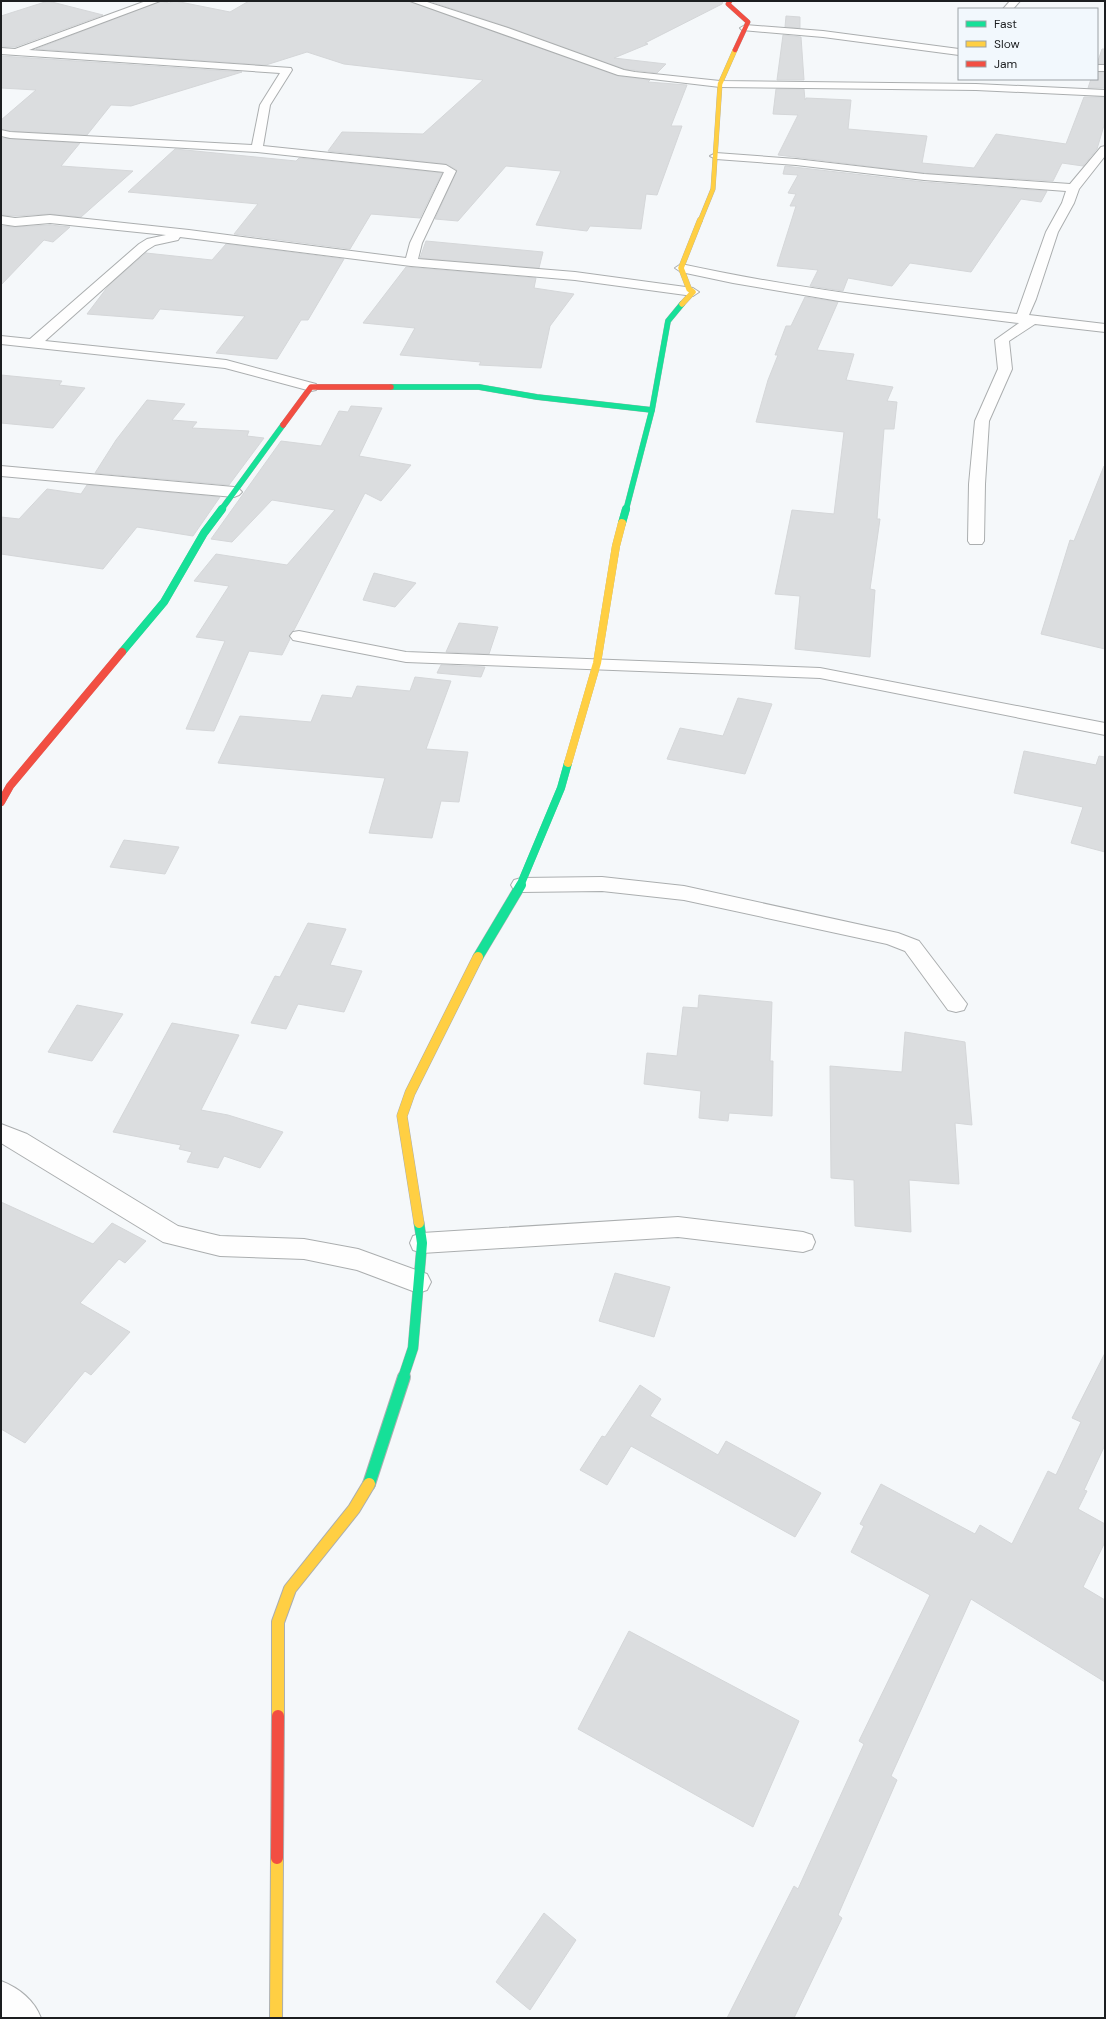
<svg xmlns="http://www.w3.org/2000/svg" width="1106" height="2019" viewBox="0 0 1106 2019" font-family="'DM Sans',sans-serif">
<rect width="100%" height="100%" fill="#f5f8fa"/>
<!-- building -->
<g fill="#dbdddf" stroke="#d5d7d9">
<polygon points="48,1 103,15 15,47 1,47 1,16"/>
<polygon points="161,1 169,3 175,1 230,12 249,1 409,1 618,76 650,80 648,82 687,85 671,126 682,126 657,195 646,194 641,229 590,226 587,231 536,225 561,171 506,166 458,221 435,219 457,170 446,164 328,151 342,132 423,134 483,80 344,64 307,52 266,65 36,49"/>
<polygon points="429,1 723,1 722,4 645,43 648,44 614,58 666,64 657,73 624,69 508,27"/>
<polygon points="786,16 800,17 800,28 785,27"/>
<polygon points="783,35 801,37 804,80 777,80"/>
<polygon points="1102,49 1105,49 1105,64 1097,64"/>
<polygon points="1,56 242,72 131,106 111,105 87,135 10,131 1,129 1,120 36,90 1,88"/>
<polygon points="1097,72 1105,72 1105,88 1088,88 1091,79 1097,79"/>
<polygon points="776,89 804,89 805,100 806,98 851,100 848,129 927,136 922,163 974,168 996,134 1066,144 1084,97 1105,97 1105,122 1097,149 1083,166 1062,163 1053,181 924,173 778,155 798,115 773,114"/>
<polygon points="1,138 80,143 61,166 133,171 81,217 50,214 15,216 1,215"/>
<polygon points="175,149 296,161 299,158 442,173 420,218 371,214 350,249 234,234 258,204 128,192"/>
<polygon points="785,166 924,182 1047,191 1041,202 1021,199 971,272 910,263 892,286 848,278 843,291 810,286 818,270 777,266 796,206 790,206 796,194 788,193 798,175 783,174"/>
<polygon points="50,225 70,227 53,242 44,240 1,285 1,226 15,227"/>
<polygon points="426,241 543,252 539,268 420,258"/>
<polygon points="226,244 344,259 308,320 301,320 277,359 216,353 245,316 160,309 153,319 87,314 109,285 146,253 212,260"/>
<polygon points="406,267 536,278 534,288 574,294 550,326 541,368 479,365 481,362 400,355 415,328 363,323"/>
<polygon points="805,297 838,302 817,350 854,354 846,380 893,387 887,401 897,402 894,429 884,429 877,519 880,519 870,589 875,590 870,657 795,649 800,596 775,594 792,510 834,514 844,432 756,422 768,380 778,355 775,355 786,326 791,326"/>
<polygon points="1,375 62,381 59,385 85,388 53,428 1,423"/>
<polygon points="147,400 185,404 172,420 197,422 192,428 249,431 247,436 264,438 229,485 95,473 116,440"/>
<polygon points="351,406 382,408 359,456 411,465 381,501 365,493 294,630 289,635 290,639 282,655 249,651 214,731 186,729 225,641 196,637 229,586 194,581 216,554 287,565 335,510 272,500 232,542 211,539 281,441 321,446 339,411 348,412"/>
<polygon points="1104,466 1105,467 1105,649 1041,634 1070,540 1074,541"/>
<polygon points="87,485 220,497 193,536 137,527 103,569 1,554 1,517 19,519 47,489 81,494"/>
<polygon points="374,573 416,583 395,607 363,600"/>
<polygon points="459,623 498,627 489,654 446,652"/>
<polygon points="441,665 485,667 481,677 437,673"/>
<polygon points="415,677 451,681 426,749 468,752 459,802 441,801 432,838 369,833 385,778 218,763 240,716 311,722 322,695 352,698 357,686 410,691"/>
<polygon points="738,698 772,704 745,774 667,759 680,728 723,736"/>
<polygon points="1024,751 1096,765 1099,756 1105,757 1105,852 1071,843 1083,807 1014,793"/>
<polygon points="124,840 179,847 165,874 110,867"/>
<polygon points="308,923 346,929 330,965 362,971 344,1012 298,1004 286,1029 251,1023 275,976 280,977"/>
<polygon points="699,995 772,1002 770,1061 773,1061 772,1116 729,1113 728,1121 699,1118 701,1091 644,1084 647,1053 677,1056 683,1007 698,1008"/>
<polygon points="77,1005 123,1014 92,1061 48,1052"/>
<polygon points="172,1023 239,1035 201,1110 228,1115 283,1132 260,1168 224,1156 218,1168 187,1162 192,1152 179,1149 181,1145 113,1132"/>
<polygon points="905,1032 965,1042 972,1125 955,1123 959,1184 909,1180 911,1232 855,1226 854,1180 831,1178 830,1066 902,1072"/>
<polygon points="1,1202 93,1244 112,1223 146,1241 125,1263 119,1259 80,1303 130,1332 91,1375 85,1371 25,1443 1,1429"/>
<polygon points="615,1273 670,1287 654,1337 599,1321"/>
<polygon points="1105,1353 1105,1445 1084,1490 1087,1491 1078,1509 1105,1524 1105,1542 1083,1587 1105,1600 1105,1682 971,1599 891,1776 897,1780 838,1915 842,1918 794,2018 727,2018 794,1886 798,1889 864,1744 859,1741 930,1595 851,1552 864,1526 860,1524 881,1484 975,1534 980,1525 1012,1544 1048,1471 1056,1475 1081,1422 1072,1418"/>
<polygon points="640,1385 661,1399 650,1416 718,1455 726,1441 821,1493 795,1537 631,1446 607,1485 580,1470 602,1436 605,1437"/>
<polygon points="629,1631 799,1721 753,1827 578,1729"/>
<polygon points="544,1913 576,1940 530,2010 496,1982"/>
</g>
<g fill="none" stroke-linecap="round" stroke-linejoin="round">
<!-- street casing -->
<g stroke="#abaeaf" stroke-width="2">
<g id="street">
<polygon points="146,1 160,1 29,50 291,68 292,70 270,105 263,146 446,165 456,171 422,243 418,259 575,272 693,288 699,292 693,296 575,280 411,266 180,237 178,240 155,245 147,250 45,341 226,360 316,384 318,387 316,390 311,391 225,368 1,344 1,336 30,339 139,244 147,239 166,235 50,223 15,226 1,224 1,216 15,218 50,215 189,230 406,258 410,243 444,172 257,152 10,138 1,136 1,130 10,132 252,145 260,105 280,73 1,54 1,48 15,49"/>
<polygon points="410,1 424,1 508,28 624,70 635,72 720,81 976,84 1105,90 1105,96 976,90 720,87 618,75"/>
<polygon points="1010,1 1020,1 1013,9 1003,9"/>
<polygon points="745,25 823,31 959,49 959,55 823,37 742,30 740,28"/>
<rect x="1097" y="65" width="8" height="6"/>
<path d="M1105,146V156L1079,189L1074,203L1058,232L1036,299L1029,315L1105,324V332L1035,324L1009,341L1012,369L989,421L985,484L984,541L982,544H970L968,541L969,484L975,421L998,369L995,340L1019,323L839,301L733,283L681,272L675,268L681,264C792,288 904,302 1017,314L1046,232L1062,203L1066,191L924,180L796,165L716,159L710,156L716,153L796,159L924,174L1070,184L1101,147Z"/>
<polygon points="1,466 234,487 239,489 242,492 239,495 234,497 1,476"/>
<polygon points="299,631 406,652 820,668 1105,723 1105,735 820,678 406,662 293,640 290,636 293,632"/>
<polygon points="602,877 684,886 898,933 919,941 967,1004 964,1010 956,1012 948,1010 905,951 887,944 684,900 602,891 521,892 514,890 511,885 514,880 521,878"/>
<polygon points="1,1124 27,1134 178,1226 220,1236 304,1239 358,1249 427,1274 431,1282 427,1290 418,1293 357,1270 304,1259 220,1256 163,1242 1,1143"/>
<polygon points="678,1217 803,1232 812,1235 815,1242 812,1249 803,1252 678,1237 422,1253 413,1250 410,1243 413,1236 422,1233"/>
<path d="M1,1981C19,1988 34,2000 41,2018H1Z"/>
</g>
</g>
<!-- fast-far3 casing -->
<g stroke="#abaeaf" stroke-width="6">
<g id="fast-far3">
<polyline points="391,387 479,387 537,397 652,410"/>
<polyline points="221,510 283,425"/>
<polyline points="626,510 652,410 668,321 682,304"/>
</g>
</g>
<!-- fast-far2 casing -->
<g stroke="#abaeaf" stroke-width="8">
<g id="fast-far2">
<polyline points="622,523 626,509"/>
<polyline points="122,652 164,602 204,533 222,509"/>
<polyline points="520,886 561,788 568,763"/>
</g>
</g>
<!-- fast-far1 casing -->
<g stroke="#abaeaf" stroke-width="11">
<g id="fast-far1">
<polyline points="478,957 521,885"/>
<polyline points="403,1378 413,1348 422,1243 419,1223"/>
</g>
</g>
<!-- fast casing -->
<g stroke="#abaeaf" stroke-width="14">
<polyline id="fast" points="369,1484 404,1377"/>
</g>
<!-- slow-far4 casing -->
<g stroke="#abaeaf" stroke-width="5">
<polyline id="slow-far4" points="700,221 713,189 720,84 735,50"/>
</g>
<!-- slow-far3 casing -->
<g stroke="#abaeaf" stroke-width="6">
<polyline id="slow-far3" points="682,304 693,292 689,289 681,268 700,220"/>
</g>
<!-- slow-far2 casing -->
<g stroke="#abaeaf" stroke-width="8">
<polyline id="slow-far2" points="568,763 597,663 616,546 622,523"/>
</g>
<!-- slow-far1 casing -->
<g stroke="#abaeaf" stroke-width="11">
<polyline id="slow-far1" points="419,1223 402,1116 410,1093 478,957"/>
</g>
<!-- slow casing -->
<g stroke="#abaeaf" stroke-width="14">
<g id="slow">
<polyline points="278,1716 278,1622 290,1589 354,1509 369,1484"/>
<polyline points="276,2018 277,1858"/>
</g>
</g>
<!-- jam-far3 casing -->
<g stroke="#abaeaf" stroke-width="5">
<polyline id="jam-far3" points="730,1 728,4 748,22 735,50"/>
</g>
<!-- jam-far2 casing -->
<g stroke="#abaeaf" stroke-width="6">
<polyline id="jam-far2" points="283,425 311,387 391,387"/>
</g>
<!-- jam-far1 casing -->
<g stroke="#abaeaf" stroke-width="8">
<polyline id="jam-far1" points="1,802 10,786 122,652"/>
</g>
<!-- jam casing -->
<g stroke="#abaeaf" stroke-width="14">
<polyline id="jam" points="277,1858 278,1716"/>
</g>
<!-- street -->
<use href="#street" fill="#fefefe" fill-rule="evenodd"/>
<!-- fast-far3 -->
<use href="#fast-far3" stroke="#16e098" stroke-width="5.5"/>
<!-- fast-far2 -->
<use href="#fast-far2" stroke="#16e098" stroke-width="8"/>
<!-- fast-far1 -->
<use href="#fast-far1" stroke="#16e098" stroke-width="10"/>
<!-- fast -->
<use href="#fast" stroke="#16e098" stroke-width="12"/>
<!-- slow-far4 -->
<use href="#slow-far4" stroke="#ffcf43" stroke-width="4.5"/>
<!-- slow-far3 -->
<use href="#slow-far3" stroke="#ffcf43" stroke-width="5.5"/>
<!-- slow-far2 -->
<use href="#slow-far2" stroke="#ffcf43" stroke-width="8"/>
<!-- slow-far1 -->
<use href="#slow-far1" stroke="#ffcf43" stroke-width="10"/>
<!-- slow -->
<use href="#slow" stroke="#ffcf43" stroke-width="12"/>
<!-- jam-far3 -->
<use href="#jam-far3" stroke="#f24e42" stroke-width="4.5"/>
<!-- jam-far2 -->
<use href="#jam-far2" stroke="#f24e42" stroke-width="5.5"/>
<!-- jam-far1 -->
<use href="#jam-far1" stroke="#f24e42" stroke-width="8"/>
<!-- jam -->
<use href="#jam" stroke="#f24e42" stroke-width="12"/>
</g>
<!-- border -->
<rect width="1106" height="2019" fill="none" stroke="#1c1e20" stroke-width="4"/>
<!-- legend -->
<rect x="958" y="8" width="140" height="72" fill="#f2f8fd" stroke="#9ca1a5"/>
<rect x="966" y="21" width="20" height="6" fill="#16e098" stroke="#9ca1a5"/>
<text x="994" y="28" font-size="12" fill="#1c1e20">Fast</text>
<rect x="966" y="41" width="20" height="6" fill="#ffcf43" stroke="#9ca1a5"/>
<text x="994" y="48" font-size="12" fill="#1c1e20">Slow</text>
<rect x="966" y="61" width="20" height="6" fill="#f24e42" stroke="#9ca1a5"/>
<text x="994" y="68" font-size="12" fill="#1c1e20">Jam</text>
</svg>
